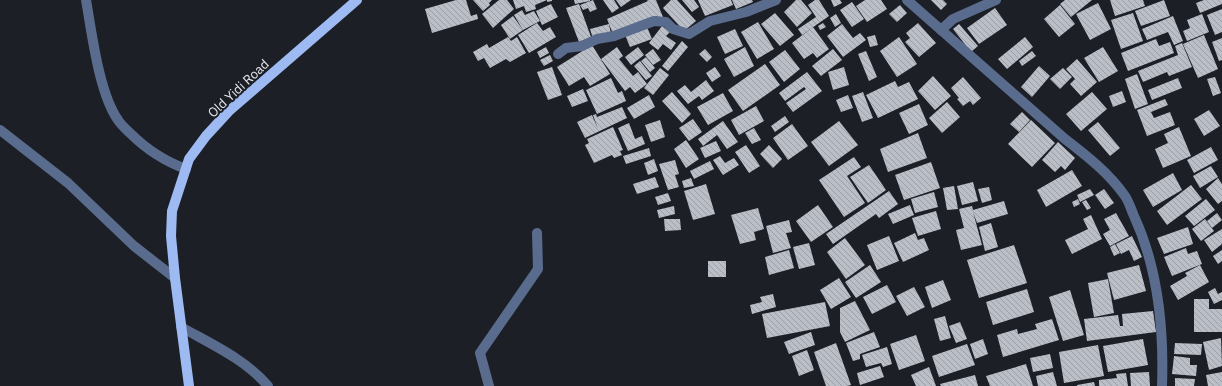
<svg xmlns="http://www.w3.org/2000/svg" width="1222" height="386" viewBox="0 0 1222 386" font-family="'IBM Plex Sans',sans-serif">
<defs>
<pattern id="building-back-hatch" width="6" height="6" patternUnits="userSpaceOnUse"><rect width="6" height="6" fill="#babec7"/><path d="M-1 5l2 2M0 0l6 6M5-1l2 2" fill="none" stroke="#9da0a7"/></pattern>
</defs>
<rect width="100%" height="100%" fill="#1c1f26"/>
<!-- building -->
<g fill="url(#building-back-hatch)">
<polygon points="456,0 466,0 471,16 477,14 478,19 432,33 425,9"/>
<polygon points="473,0 492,0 489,3 490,5 483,11"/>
<polygon points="499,0 507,0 514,9 493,28 482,14"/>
<polygon points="513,0 552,0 552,1 547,2 547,0 535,5 536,9 526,12 524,6 516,9"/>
<polygon points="574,0 590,0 590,1 575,4"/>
<polygon points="593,0 597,9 590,12 588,8 583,10 580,5"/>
<polygon points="603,0 614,0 619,8 612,13"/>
<polygon points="616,0 631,0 621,7"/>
<polygon points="647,0 656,0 663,17 658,19 657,16 613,34 607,19 648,1"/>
<polygon points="671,0 677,0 696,21 684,31 663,8"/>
<polygon points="682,0 694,0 699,7 692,12"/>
<polygon points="698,0 731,0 733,5 705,16"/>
<polygon points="732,0 752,0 753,2 736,9"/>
<polygon points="796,0 801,0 812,13 797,27 784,12"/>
<polygon points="815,0 819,0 829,16 802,35 798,29 816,17 808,5"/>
<polygon points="831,0 840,0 842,3 834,7"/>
<polygon points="865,0 881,0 887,9 867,22 856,6"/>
<polygon points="931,0 943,0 947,4 941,10"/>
<polygon points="1065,0 1092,0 1071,17 1060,4"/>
<polygon points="1110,0 1143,0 1145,6 1115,16"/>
<polygon points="1164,0 1170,16 1141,26 1135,11"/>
<polygon points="1204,0 1222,0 1222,4 1200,13 1196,3"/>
<polygon points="852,2 864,19 852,27 840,10"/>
<polygon points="1098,3 1111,29 1090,40 1076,14"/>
<polygon points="551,4 558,17 542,25 536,11"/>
<polygon points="579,4 591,37 579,42 566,8"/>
<polygon points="900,5 907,13 897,22 889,14"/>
<polygon points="1060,5 1075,24 1059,37 1044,19"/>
<polygon points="995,8 1007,25 979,44 967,28"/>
<polygon points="1222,9 1222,32 1215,35 1207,15"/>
<polygon points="522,10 525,15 534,11 540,21 523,30 514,15"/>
<polygon points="775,13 794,35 780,46 761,24"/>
<polygon points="1133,13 1143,41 1121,49 1111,20"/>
<polygon points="836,14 841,23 835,27 830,18"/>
<polygon points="1202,14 1209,32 1187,41 1183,31 1190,28 1187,20"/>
<polygon points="513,16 523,30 510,39 501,25"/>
<polygon points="1173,16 1183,41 1174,45 1168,32 1147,40 1142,29"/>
<polygon points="758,22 774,49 757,59 741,32"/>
<polygon points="537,23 543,31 550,27 556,37 529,53 518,35"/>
<polygon points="823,23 826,27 820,30 818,26"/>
<polygon points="918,23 936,43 919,57 905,42 910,38 906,33"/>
<polygon points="609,24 611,34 593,39 590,29"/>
<polygon points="842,24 853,38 860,33 866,40 843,57 827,36"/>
<polygon points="959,24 978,46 971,52 953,29"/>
<polygon points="662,26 670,32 666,36 676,43 671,50 663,44 658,50 649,43"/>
<polygon points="647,27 652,39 630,47 625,35"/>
<polygon points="813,27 829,49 817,58 813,53 804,59 792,43"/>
<polygon points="735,29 743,46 725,54 717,37"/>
<polygon points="875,35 878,45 870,47 867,37"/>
<polygon points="1204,35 1218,69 1198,78 1183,44"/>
<polygon points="508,37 511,41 517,37 526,53 510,62 506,59 490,68 484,58 478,61 473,52 487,44 489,48"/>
<polygon points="899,37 917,64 897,77 880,51"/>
<polygon points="1025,37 1033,47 1007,69 998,59"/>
<polygon points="1222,38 1222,60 1219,61 1212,42"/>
<polygon points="1156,39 1159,46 1170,42 1174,53 1128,71 1121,53"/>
<polygon points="682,41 688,47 668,71 662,66"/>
<polygon points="1182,43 1192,67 1169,76 1167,72 1143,82 1138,71 1178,55 1175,46"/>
<polygon points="592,45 610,74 590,86 584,77 569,86 557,67"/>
<polygon points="546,47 549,53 540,58 537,52"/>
<polygon points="617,47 623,56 619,59 633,76 638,72 647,84 635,93 630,87 625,91 601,59"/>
<polygon points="638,47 644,55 631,65 625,57"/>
<polygon points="745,47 754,66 734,77 724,59"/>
<polygon points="1103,47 1118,71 1099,82 1084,58"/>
<polygon points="653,49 661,60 653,65 645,55"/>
<polygon points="705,49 712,57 707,62 699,54"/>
<polygon points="833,49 842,60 821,76 812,66"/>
<polygon points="785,50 800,69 784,82 769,62"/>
<polygon points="866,51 877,77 869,81 858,54"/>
<polygon points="1032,51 1036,56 1022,66 1019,61"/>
<polygon points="550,55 553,61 544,66 540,60"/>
<polygon points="646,57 655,68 650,72 641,61"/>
<polygon points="1077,59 1097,82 1081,96 1070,84 1075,79 1066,69"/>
<polygon points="640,61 652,76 646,80 634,66"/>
<polygon points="765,64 780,85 743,111 728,90"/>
<polygon points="1039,66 1050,76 1032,97 1021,87"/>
<polygon points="552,67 562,95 548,100 537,72"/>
<polygon points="715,67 721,76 712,82 706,73"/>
<polygon points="844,67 849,85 833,90 828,72"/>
<polygon points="660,68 669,75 653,95 644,88"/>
<polygon points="1063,68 1072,77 1060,89 1050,79"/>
<polygon points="807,72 822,91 793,112 786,103 806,89 804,87 785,101 779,93"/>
<polygon points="1137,74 1148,104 1135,109 1125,79"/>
<polygon points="933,76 951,96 935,110 918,91"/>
<polygon points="963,77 981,98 973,105 970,101 963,106 957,99 959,98 951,88"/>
<polygon points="1215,77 1221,93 1213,96 1207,79"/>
<polygon points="611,78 618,93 622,91 626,101 597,114 586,90"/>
<polygon points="1178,78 1182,88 1152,100 1148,90"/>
<polygon points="706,80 714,91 702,100 699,96 688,104 677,91 685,85 691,92"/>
<polygon points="895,81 898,87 909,82 918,99 878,118 866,95"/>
<polygon points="583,89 588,101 572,107 567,96"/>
<polygon points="1122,91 1126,102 1113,107 1109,96"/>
<polygon points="672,92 691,114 682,123 662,101"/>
<polygon points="863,92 873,118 862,122 852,96"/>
<polygon points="1092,92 1107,109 1081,131 1066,114"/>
<polygon points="723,93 733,111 708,125 697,107"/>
<polygon points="649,95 655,107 634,119 627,108"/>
<polygon points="848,95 853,108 841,112 836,100"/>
<polygon points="1165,99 1168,105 1151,112 1154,118 1170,112 1175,125 1147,136 1137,110"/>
<polygon points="947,102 960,117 942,133 929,118"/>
<polygon points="919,104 928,125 909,134 899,113"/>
<polygon points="756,106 764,121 739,135 731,120"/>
<polygon points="622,107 627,118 585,138 577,122 592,115 598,129 593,115 596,114 597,117"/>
<polygon points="1209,110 1220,126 1204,136 1194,119"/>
<polygon points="1022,112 1030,120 1019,132 1010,124"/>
<polygon points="785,116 789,122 775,132 771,126"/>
<polygon points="693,119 702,132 689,141 679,128"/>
<polygon points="660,120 665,137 651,142 645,125"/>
<polygon points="1031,120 1055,143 1032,167 1008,144"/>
<polygon points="723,121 738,142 727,149 717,135 703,146 698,139"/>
<polygon points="839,121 858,145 829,166 811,142"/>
<polygon points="1098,122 1120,148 1110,156 1088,130"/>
<polygon points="629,123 635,139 642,136 645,144 628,151 618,128"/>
<polygon points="792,124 808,146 788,160 773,138"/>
<polygon points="613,127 623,150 620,151 622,155 614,158 612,155 594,163 585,145 589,143 587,139"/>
<polygon points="1179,127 1191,156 1163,168 1155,149 1168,143 1164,134"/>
<polygon points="754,128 761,140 752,144 745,133"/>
<polygon points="918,133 927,158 888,172 880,149"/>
<polygon points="686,140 699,159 686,168 674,149"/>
<polygon points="716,141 721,151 705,158 700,148"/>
<polygon points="1058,142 1075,158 1065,170 1061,166 1055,172 1042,160"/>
<polygon points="746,145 760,166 749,173 735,152"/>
<polygon points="769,145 782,159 773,168 760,154"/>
<polygon points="1211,147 1218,160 1194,173 1187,160"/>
<polygon points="649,148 651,156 626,164 623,156"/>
<polygon points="720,156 725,163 734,158 739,165 723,175 713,160"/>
<polygon points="854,157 861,167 847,176 865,203 844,217 819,180"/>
<polygon points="654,159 658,171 648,175 644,163"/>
<polygon points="675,160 679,174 675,175 679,187 668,190 659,164"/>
<polygon points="710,161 714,169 694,179 690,171"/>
<polygon points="931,162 940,188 904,200 895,175"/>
<polygon points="869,165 886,190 868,203 850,177"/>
<polygon points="1211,166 1218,177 1200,188 1193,176"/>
<polygon points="1072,170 1082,186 1046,207 1037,190"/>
<polygon points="1173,173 1182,190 1153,207 1143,190"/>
<polygon points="655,177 659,187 637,194 633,184"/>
<polygon points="691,178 694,186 684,188 682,181"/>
<polygon points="1218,178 1222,184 1222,201 1218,204 1206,189"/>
<polygon points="973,182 978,201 962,205 957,186"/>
<polygon points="706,184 715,214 693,220 684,191"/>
<polygon points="1191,185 1202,199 1167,225 1157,211"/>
<polygon points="954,186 958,209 947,210 943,188"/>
<polygon points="989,187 992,200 982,203 978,189"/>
<polygon points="1090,189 1094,195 1080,202 1077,195"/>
<polygon points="1104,189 1114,203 1105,209 1095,195"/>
<polygon points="889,191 898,204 879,218 876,214 833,244 826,234"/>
<polygon points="934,192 938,207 915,213 911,199"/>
<polygon points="668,193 671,201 658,205 655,197"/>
<polygon points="1078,199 1080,204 1074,207 1072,202"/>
<polygon points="1206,199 1215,210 1194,226 1185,216"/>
<polygon points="1086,200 1091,208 1087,210 1082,202"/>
<polygon points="1004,201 1008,214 977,223 973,212 982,245 961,250 956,230 964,228 959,209 972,206 973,210"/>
<polygon points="818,205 833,227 811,242 796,221"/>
<polygon points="910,205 914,215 893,224 888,214"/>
<polygon points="674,206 675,214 659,218 657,210"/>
<polygon points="758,208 764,229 754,232 756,240 740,244 731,215"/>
<polygon points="936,211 941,229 918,236 912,218"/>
<polygon points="1116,213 1129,236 1110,246 1103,234 1110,230 1104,219"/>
<polygon points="1217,213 1222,220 1212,228 1207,221"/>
<polygon points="1091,215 1102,239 1072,254 1065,240 1088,229 1083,219"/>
<polygon points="664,219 680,219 681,230 665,231"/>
<polygon points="1205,219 1214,231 1201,241 1192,229"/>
<polygon points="789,220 792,232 786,233 791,248 773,253 766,226"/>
<polygon points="991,223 998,247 985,251 979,227"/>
<polygon points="1188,227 1193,244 1164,254 1157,238"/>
<polygon points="1222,229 1222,244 1212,252 1204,240"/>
<polygon points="915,233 918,240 924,238 929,250 903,262 894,243"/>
<polygon points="889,236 899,261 877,270 867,245"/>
<polygon points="1132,236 1142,257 1134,261 1129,250 1121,254 1116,244"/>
<polygon points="845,238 865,265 846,279 827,252"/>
<polygon points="809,243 815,265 799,269 793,247"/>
<polygon points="1115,244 1120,253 1114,256 1110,247"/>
<polygon points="1014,245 1027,283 979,298 967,260"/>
<polygon points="1186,248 1188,254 1197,251 1202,264 1172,276 1164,257"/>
<polygon points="789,250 794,268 769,275 765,257"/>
<polygon points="1222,250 1222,261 1218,264 1213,256"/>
<rect x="708" y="261" width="18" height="16"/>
<polygon points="870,265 881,282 856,298 845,282"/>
<polygon points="1139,265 1146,291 1114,300 1107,273"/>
<polygon points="1200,265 1209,282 1178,300 1170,286 1187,276 1185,273"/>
<polygon points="839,278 851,297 831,309 820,290"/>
<polygon points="1108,279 1114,313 1094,317 1088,283"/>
<polygon points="943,280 951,300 932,308 925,287"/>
<polygon points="887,285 896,302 872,314 863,297"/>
<polygon points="914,287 925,307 907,316 896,296"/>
<polygon points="1215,288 1218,294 1222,292 1222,300 1214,304 1208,292"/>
<polygon points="1027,289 1034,312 993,325 986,302"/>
<polygon points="1070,290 1084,335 1063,341 1049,297"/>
<polygon points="773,294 776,307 752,314 750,305 762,302 760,297"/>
<polygon points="1194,299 1209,299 1209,309 1222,309 1222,332 1194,332"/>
<polygon points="855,301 870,330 845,342 840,332 840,308"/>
<polygon points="825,302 830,326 767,338 762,314"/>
<polygon points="1153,311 1156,332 1087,341 1084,319 1118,315 1120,326 1123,326 1122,314"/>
<polygon points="945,316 951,338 940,341 934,319"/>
<polygon points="1052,319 1059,340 1003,357 997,335 1017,329 1018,334 1037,329 1035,324"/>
<polygon points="960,322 967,339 956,343 949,326"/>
<polygon points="811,332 815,345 789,354 784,342"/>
<polygon points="874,332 880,347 860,354 860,359 853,361 846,343"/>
<polygon points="916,335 925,361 899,370 890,344"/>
<polygon points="1221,338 1222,366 1209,370 1203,342"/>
<polygon points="983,339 988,354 975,359 970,344"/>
<polygon points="1143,339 1148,365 1108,372 1103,346"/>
<polygon points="836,343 851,385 847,386 826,386 814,352"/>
<polygon points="1175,343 1202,344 1201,355 1174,354"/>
<polygon points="967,344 975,365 939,377 932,356"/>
<polygon points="1098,345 1104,376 1064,383 1059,352"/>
<polygon points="887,347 892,364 883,367 881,363 866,367 862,355"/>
<polygon points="807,350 814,370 799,376 792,356"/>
<polygon points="1050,354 1053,368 1033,372 1030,358"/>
<polygon points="1174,356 1190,358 1190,365 1197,365 1196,376 1172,374"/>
<polygon points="1026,364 1033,386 990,386 986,376"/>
<polygon points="880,366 884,377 860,385 857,373"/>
<polygon points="929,367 936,386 916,386 911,375"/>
<polygon points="1053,372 1057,386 1038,386 1036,376"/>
<polygon points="1149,372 1150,386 1131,386 1130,373"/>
<polygon points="1222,372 1222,386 1208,386 1206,375"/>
<polygon points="1126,373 1128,386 1099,386 1099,380 1117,378 1116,374"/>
<polygon points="975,375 978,386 941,386 940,384"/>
<polygon points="1175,378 1195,379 1194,386 1175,386"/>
<polygon points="1094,382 1095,386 1077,386 1077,385"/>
</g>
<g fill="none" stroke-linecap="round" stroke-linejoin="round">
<!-- minor -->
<g stroke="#5a6c8e" stroke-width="10">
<path d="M86,0C92,34 99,93 118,120C121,125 126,129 130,133C147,150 164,161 186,169"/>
<path d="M907,0L1065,139C1087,156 1109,173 1125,196C1129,202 1131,209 1134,216C1158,268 1164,329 1162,386"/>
<polyline points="941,30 953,19 996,0"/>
<polyline points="558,54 566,48 582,46 597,39 614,36 654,21 666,22 673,29 689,34 710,21 746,12 776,0"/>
<polyline points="0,130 68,183 134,246 175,278"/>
<path d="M181,327C211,344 245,359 268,386"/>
<polyline points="489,386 480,353 538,269 537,233"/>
</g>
<!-- major -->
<polyline stroke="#9dbaf2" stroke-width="10" points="189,386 175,278 171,236 172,211 189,159 206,136 229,111 357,0"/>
</g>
<g text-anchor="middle" stroke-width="4" stroke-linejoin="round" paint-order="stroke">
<!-- street labels -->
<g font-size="13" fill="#e5e7ec" stroke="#1c1f26">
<text transform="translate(238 88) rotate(-43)" y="5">Old Yidi Road</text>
</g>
</g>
</svg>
